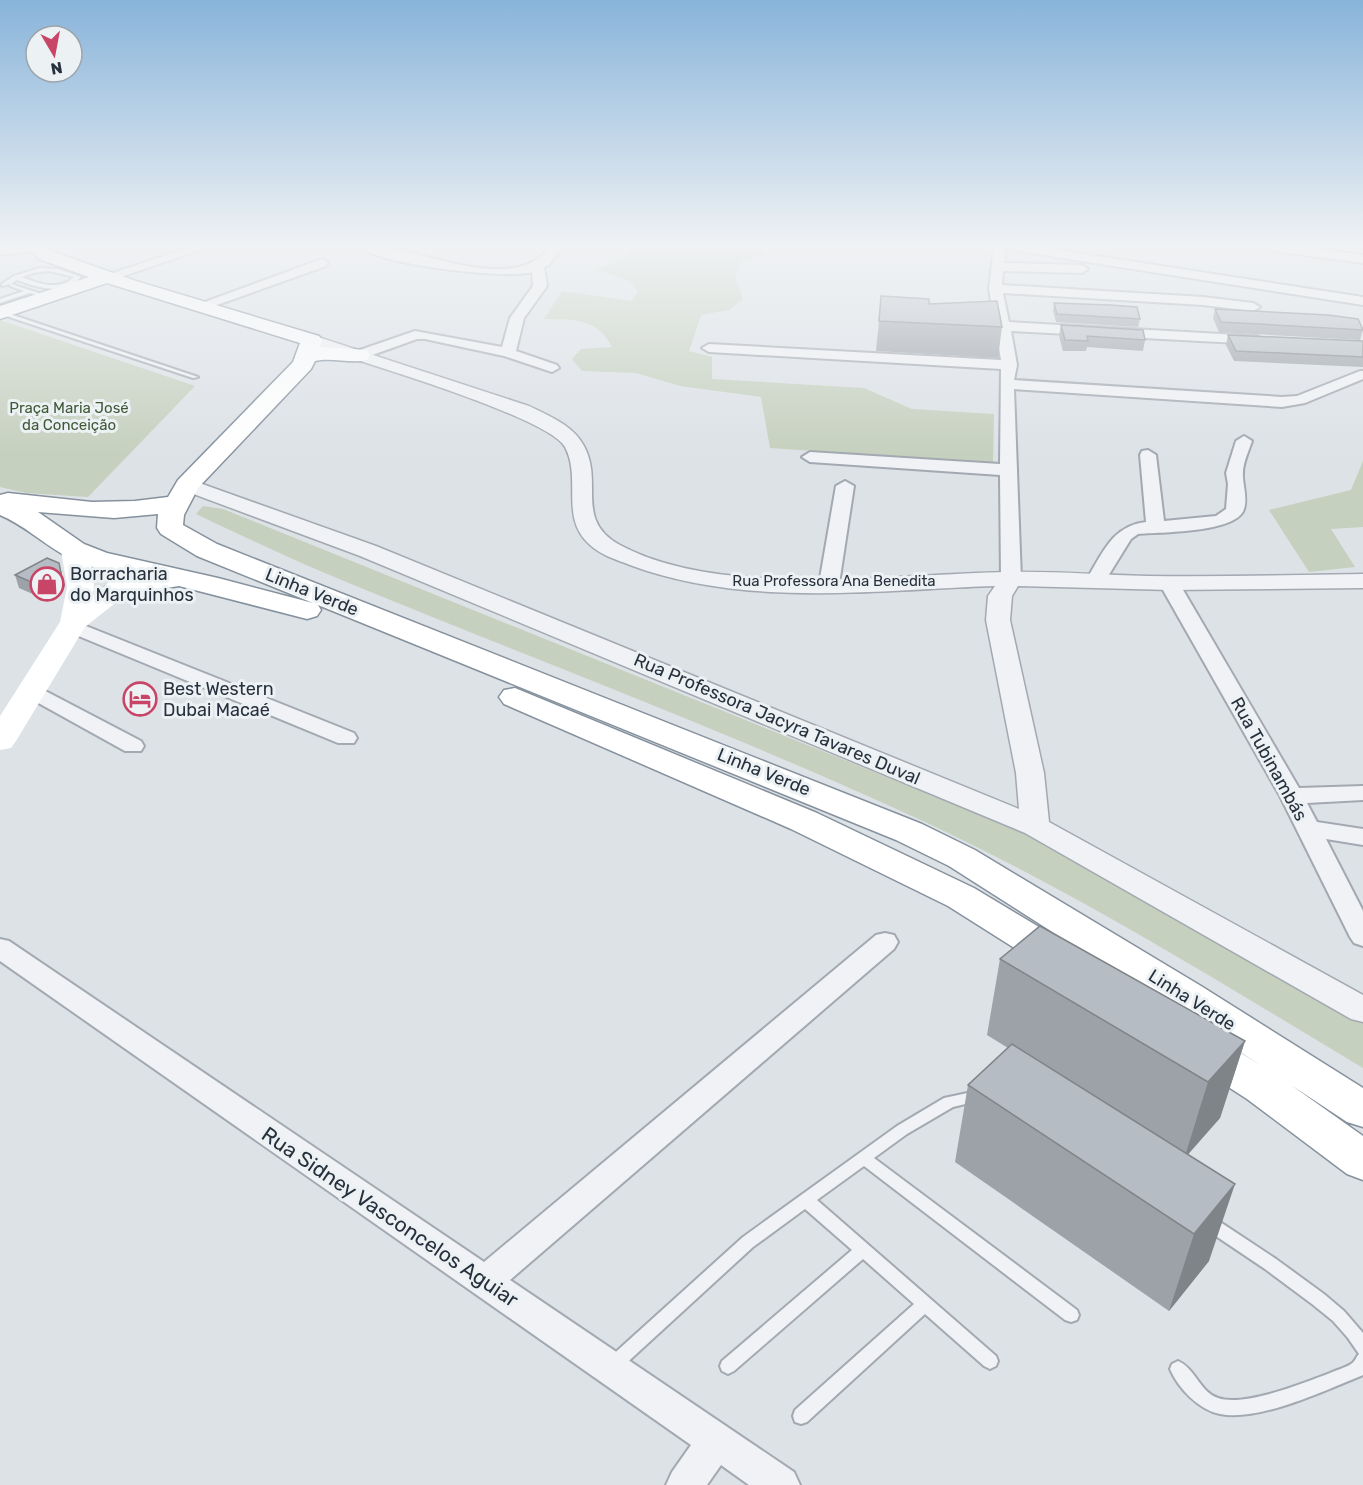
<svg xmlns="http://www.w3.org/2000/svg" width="1363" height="1485" viewBox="0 0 1363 1485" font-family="Rubik,sans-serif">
<rect width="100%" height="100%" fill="#dde2e7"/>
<!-- green -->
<g fill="#c5d0be">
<path d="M629,247H762L765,256L740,263L735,276L743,299L729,310L701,315L689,351L712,357V379L864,388L912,409L994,414L993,463L770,448L761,397L680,386L636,373L582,371L572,359L581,349L612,347C596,317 575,320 544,319L562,291L632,301L638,291L629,281L596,269L625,259Z"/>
<polygon points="0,320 3,321 195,386 88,497 26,493 0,487"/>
<polygon points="1363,461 1363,527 1331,529 1355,567 1309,572 1269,510 1351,490"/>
<path d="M203,506L223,509L899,782L1041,836L1363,1023V1068C1213,978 1063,884 903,812C720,728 530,658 344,581C294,561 245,537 196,514Z"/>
</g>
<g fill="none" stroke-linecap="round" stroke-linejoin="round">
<!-- service casing -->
<g stroke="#a3a9b1" stroke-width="4">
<g id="service">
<path d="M40,268L58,269L81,277C63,296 39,288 17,280L11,284L51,297L48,299L30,293L0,303V299L24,291L10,286V284L2,286V284L14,276ZM49,271L74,277C59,291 39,284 22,277L33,273Z"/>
<polygon points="0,312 4,312 198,377 193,378 0,314"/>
<polygon points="977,1091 982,1092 984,1096 982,1100 953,1107 907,1134 874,1158 1077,1310 1079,1315 1077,1320 1071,1322 1065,1320 864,1166 817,1200 996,1356 998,1361 996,1366 990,1369 984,1366 925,1314 807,1422 801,1424 795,1422 793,1416 795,1410 914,1304 863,1259 734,1371 728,1374 722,1371 720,1366 722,1361 852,1250 805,1209 753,1247 620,1369 614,1372 608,1369 606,1364 608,1359 743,1237 897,1126 944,1098"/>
<path d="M1209,1217L1214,1218L1276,1259L1324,1294L1344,1311L1363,1333V1375C1326,1390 1259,1422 1220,1414C1199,1410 1178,1388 1170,1369L1172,1364L1178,1361C1195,1368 1200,1392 1218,1398C1244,1407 1304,1383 1330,1373C1336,1370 1345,1368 1351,1364C1355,1362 1356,1357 1359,1354L1348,1338L1333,1321L1312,1304L1265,1269L1204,1228L1201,1223L1204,1218Z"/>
</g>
</g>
<!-- minor casing -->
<g stroke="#a3a9b1" stroke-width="4">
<g id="minor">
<polygon points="0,247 39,247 33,251 0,255"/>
<polygon points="191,247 208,247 115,279 110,280 104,276"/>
<path d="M360,247C412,241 510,300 550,247H562L549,265L544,267L547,286L524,318L516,351L557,365L559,368L552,372L504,356L425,339H417L364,358H354L352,355L354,352L415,331L502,347L510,318L533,286L532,272C506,280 378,264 360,247Z"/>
<polygon points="994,247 1006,247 1004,263 1082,265 1088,269 1082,273 1003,271 1002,285 1203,297 1253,303 1260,307 1253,311 1203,305 1003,293 1009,322 1257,336 1264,340 1257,344 1011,331 1017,365 1014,380 1282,397 1297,396 1360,371 1363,371 1363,379 1305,403 1282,407 1014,389 1021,579 1018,583 1004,583 1001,579 1000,475 810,462 802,457 810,452 1000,464 1001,369 709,352 702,348 709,344 1001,360 989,289"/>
<polygon points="1011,247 1038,247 1363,297 1363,305 1017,251"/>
<polygon points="1269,247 1299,247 1363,255 1363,263 1275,251"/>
<polygon points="322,259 328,263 326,266 206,309 196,309 194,306"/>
<path d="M1244,436L1252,441C1249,450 1243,463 1243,472C1242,484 1248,497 1244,509C1237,533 1160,532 1138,534L1131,539L1102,586H1088L1085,582C1102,555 1111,526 1146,522L1140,455L1142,451L1148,450L1156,455L1164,521L1216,516L1226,509L1228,484L1226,473L1236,441Z"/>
<polygon points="845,481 854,486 839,584 829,590 819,584 836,486"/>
<polygon points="1169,577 1179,583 1299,788 1363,786 1363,800 1307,803 1317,822 1363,829 1363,845 1326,839 1363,911 1363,946 1354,943 1350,937 1280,796 1159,583"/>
<polygon points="71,620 354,733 357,738 354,743 338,743 64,630 61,626 64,622"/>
<polygon points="32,684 141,741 144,746 141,751 125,751 24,695 21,690 24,685"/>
<polygon points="885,933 894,935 898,942 894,949 510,1280 794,1472 800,1485 749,1485 721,1465 707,1485 666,1485 672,1472 691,1445 0,961 0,939 9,941 484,1262 876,935"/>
</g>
</g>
<!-- tertiary casing -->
<g stroke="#a3a9b1" stroke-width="3">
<path id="tertiary" d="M312,335L529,406C549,416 573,425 584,446C604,483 574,520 620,545C720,599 896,574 1008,572C1055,571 1101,575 1148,576C1220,577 1291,575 1363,574V588L1170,590L1018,586L1012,596L1010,620L1044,773L1049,822L1363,995V1022L1351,1019L1025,833L360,556L180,489L177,485L180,481H194L376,546L1019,809L1016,773L986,620L988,596L995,586C874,590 746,608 630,565C617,560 601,555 590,545C559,518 582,479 565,447C548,416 349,358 306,344L303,340L306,336Z"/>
</g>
<!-- trunk casing -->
<g stroke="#85919d" stroke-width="3">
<g id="trunk">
<path d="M27,247H46L51,251L136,281L319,336L322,340L320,347L367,350L370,355L367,360C350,364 332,357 315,361L311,369L198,488L184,515L183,525L217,544L922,824L975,850L1201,986L1363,1088V1127L1347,1122L1291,1085L1363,1136V1180L1347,1174L1247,1099L1182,1057L1176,1046L1182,1035L1197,1030L1212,1035L1262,1066L949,866L896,840L318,605L321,610L317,616L307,619L179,586L147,591L115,602L105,599L101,593L105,587L136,576C112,571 85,568 64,555C41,542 24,525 0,515V495L8,493L92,502L135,501L168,497L178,480L293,362L300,343L107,283L0,319V306L89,277L39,259ZM38,512L114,518L158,514L157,528L161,534L197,556L313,603L218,578L107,553L84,544Z"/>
<polygon points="515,688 817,813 974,888 1079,951 1085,961 1079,971 1065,975 1051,971 948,906 791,829 504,704 499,697 504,690"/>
</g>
</g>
<!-- service -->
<use href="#service" fill="#f0f2f5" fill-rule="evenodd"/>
<!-- minor -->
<use href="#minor" fill="#f0f2f5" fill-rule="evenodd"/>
<!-- tertiary -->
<use href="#tertiary" fill="#f0f2f5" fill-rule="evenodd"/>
<!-- secondary -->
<path fill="#fff" fill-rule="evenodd" d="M74,542L83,544C91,556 96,581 93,595C110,583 127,563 148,568L152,574L85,627L16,741L11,748L0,750V716L60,622L67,587L61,550L65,544Z"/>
<!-- trunk -->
<use href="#trunk" fill="#fff" fill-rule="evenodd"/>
</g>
<!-- wall -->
<g fill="#9ca2a8">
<polygon points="1054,303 1140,319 1138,327 1056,322 1053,311"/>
<polygon points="1215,309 1363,330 1360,340 1219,332 1213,318"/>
<polygon points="879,321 1002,327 998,358 876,351"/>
<polygon points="1061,325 1145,340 1143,351 1087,347 1086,351 1063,351 1059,336"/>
<polygon points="1228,335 1363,341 1363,367 1234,361 1226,345"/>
<polygon points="15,575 63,576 65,586 42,598 19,588"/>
<polygon points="1000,959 1245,1041 1220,1118 1188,1154 1209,1261 1169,1311 955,1162 968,1085 1008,1048 987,1035"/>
</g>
<!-- shaded-wall -->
<g fill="#7f8488">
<polygon points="59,563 65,586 42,598 38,585"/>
<polygon points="1245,1041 1220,1118 1184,1159 1208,1082"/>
<polygon points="1235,1184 1209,1261 1169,1311 1194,1234"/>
</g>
<!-- building -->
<g fill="#b5bcc3" stroke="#7f8488" stroke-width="1.5">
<polygon points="881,296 929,299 929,304 997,301 1002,327 879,321"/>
<polygon points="1054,303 1110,305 1137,307 1140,319 1057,314"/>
<polygon points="1215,309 1328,315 1358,319 1363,330 1221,322"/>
<polygon points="1061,325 1143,330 1145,340 1087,336 1088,341 1065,340"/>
<polygon points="1228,335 1363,341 1363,357 1236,351"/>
<polygon points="47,558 59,563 61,573 38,585 15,575"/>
<polygon points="1040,926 1245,1041 1208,1082 1000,959"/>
<polygon points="1012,1044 1235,1184 1194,1234 968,1085"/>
</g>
<!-- sky -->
<linearGradient id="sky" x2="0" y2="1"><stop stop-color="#88b4da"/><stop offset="0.54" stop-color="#f0f2f4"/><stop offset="1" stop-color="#f0f2f4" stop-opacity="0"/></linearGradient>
<rect width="1363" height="454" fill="url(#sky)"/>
<!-- icons -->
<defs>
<g id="shop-ring" transform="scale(1.725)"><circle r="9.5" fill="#ecf1f4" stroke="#c94567" stroke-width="1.5"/><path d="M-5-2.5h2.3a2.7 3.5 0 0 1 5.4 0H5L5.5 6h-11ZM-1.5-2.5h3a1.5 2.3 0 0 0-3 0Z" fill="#c94567"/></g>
<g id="hotel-ring" transform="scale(1.725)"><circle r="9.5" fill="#ecf1f4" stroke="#c94567" stroke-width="1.5"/><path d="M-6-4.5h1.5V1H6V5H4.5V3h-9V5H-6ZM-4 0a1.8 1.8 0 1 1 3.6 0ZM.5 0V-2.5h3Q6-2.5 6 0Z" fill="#c94567"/></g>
</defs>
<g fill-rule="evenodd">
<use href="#shop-ring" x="47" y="584"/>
<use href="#hotel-ring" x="140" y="699"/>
</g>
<g text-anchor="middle" stroke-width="6" stroke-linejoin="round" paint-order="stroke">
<!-- far-park labels -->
<g font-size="15" fill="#3f5835" stroke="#ecf1f4">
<text x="69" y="413">Praça Maria José<tspan x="69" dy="17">da Conceição</tspan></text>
</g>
<!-- far-street labels -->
<g font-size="15" fill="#27313d" stroke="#ecf1f4">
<text x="834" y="586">Rua Professora Ana Benedita</text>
</g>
<!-- poi labels -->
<g font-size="18" fill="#27313d" stroke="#ecf1f4" text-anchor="start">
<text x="70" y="580">Borracharia<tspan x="70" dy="21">do Marquinhos</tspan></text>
<text x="163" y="695">Best Western<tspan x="163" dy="21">Dubai Macaé</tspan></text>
</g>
<!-- street labels -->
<g font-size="18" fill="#27313d" stroke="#ecf1f4">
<text transform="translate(312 592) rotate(22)" y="6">Linha Verde</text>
<text transform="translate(777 719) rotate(23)" y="6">Rua Professora Jacyra Tavares Duval</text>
<text transform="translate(1269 759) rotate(61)" y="6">Rua Tubinambás</text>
<text transform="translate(764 772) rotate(22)" y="6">Linha Verde</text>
<text transform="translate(1192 1000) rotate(32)" y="6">Linha Verde</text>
</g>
<!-- near-street labels -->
<g font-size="21" fill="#27313d" stroke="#ecf1f4">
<text transform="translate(390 1217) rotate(34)" y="7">Rua Sidney Vasconcelos Aguiar</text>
</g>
</g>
<!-- north arrow -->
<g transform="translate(54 54) rotate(170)"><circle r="28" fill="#ecf1f4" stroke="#9da4ab" stroke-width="1.5"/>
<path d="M0-4.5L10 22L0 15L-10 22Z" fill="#c94567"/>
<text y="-9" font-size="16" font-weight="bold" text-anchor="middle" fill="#27313d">N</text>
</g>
</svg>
